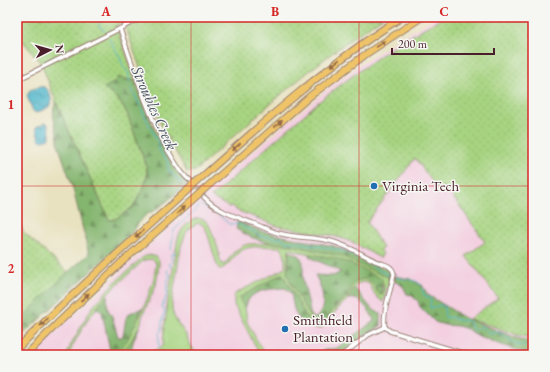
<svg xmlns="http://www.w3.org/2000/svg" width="550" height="372" viewBox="0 0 550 372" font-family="'EB Garamond',serif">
<defs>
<pattern id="grass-dots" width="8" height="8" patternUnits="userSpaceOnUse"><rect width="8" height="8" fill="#a7d481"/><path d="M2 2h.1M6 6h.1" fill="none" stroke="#91b670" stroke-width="1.8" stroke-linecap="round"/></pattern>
<pattern id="forest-firs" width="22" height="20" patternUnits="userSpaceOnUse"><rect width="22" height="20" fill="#85b66f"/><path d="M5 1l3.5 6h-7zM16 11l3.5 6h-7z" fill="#6f935b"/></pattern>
<pattern id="water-waves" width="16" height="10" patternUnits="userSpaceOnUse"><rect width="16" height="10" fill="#4db6ca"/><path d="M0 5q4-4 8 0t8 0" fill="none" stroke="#4293a4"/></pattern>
</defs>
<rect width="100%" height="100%" fill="#f6f6f2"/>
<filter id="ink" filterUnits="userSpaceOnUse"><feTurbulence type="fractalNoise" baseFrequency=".025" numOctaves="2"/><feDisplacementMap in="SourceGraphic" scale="8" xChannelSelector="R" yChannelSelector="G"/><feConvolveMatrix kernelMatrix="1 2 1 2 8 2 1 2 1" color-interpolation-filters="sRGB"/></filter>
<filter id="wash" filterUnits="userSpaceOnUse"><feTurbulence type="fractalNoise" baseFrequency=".012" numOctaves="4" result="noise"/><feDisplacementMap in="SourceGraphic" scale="16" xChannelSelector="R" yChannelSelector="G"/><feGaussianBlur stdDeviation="0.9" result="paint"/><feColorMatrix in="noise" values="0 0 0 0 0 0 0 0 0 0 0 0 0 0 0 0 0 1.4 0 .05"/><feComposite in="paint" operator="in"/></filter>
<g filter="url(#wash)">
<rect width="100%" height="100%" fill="#e9e2c0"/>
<!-- built -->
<polygon fill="#f3cfe0" points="436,17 533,17 533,355 31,355 122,270 239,163 331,86 365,61 406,35"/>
<!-- grass -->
<g fill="url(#grass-dots)" stroke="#787a56">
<path d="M17,17H383C315,61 255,117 195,171L187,172L163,129L139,65L124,22L116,25L136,82C131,80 126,80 122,78L105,88L118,99L127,113L147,168V176L144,187L133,207L114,220H109L59,109L41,63L17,34Z"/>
<polygon points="444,17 533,17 533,338 517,335 495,327 469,319 498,298 466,256 485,242 446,187 439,191 415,158 367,222 383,248 380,250 383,254 380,258 354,243 341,238 328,235 277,226 236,210 235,208 231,206 229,207 211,197 316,104 347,80 381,55 424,28"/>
<polygon points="17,217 24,233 68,272 17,323"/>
</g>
<!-- forest -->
<g fill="url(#forest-firs)" stroke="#686a4d">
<path d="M119,77L126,80H132L136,82L151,121L159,139L175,169L188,184L157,209L147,214L142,219L129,236L17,340V323L68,272L89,254L72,185L58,144C59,130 49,115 56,102L109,220H114L133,207L144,187L147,176V167L127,113L118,99L104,88L115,82L117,78Z"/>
<path d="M238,221L261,231L302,240L334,246L354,254L389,270L391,273L390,280L382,282V294H379C373,286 376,284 365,279L357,282L353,286L371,308L377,312L381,313V326L365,335L340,355H325L323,350L337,348L374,321C372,314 368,309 362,303C358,299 354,298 349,299C338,300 333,310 327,319C327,319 324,324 323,324C319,327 314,327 309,325C293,319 294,308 291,293L285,288C273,289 256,289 249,299C246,304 245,310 244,315L237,299L239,296L288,269L289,251L299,255L303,262V281L309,305L310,312L312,318H316C328,307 322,287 315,275L333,276L341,272L310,257L306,249C290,245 274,245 259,240C251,238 243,233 236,229Z"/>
<polygon points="395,276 410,279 422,285 428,295 465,318 519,339 533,340 533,355 501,345 479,336 467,329 458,326 445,325 435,322 420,307 418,301 411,295 407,294 403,286 394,281"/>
<path d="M108,295L107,303L108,310L112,316L118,337H122C126,330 123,318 130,313C134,311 139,310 142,308L139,315V328L134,339L130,355H111L102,312L97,308L103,299Z"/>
</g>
<!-- park -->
<g fill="#a7d481" stroke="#787a56" fill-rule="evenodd">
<path d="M198,218C201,219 204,219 207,222C210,225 216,243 218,248C219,254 219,259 222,264H225L235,251L242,246L248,244L268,243L291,245L316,251L341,256L368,269L382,275L388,277L389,281L383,302C380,300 376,296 374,293C370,286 370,280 359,283L352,290L347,300L334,313L326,324L320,329L315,328L305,314L283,274H281L240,297V300L246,312L247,322L265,355H260L234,305V296L236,293L280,271L285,267C285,259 286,253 280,247C265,247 246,243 235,256C230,261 228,265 222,269H219L217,265L207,232L203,225L198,223L193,226L187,231L181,246L172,301C171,318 178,322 186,335C189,342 193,349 196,355H167L164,351L153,355H146L163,346L164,328L167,310L166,305L168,299L176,252C176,237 182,223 198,218ZM289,249L306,253L335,258L352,264L382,279L384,289L382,295H380L379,294C376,291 375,286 372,283C364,275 354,281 350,290C348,293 348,295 346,298C342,302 338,305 334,309C329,315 326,325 317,326L315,325L291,284L287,273Z"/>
<polygon points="149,255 155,256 157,258 159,261 159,266 156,285 142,317 141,323 131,341 122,353 122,355 119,355 118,353 128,339 144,307 153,282 156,265 155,261 152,259 144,260 109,292 88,319 73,345 69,355 67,355 70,346 91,309 111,286 143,257"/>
</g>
<!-- water -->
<g fill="url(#water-waves)" stroke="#4c6a7a">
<path d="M39,87C41,87 44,86 46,88C50,91 52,100 51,105L47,108L36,113L33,111L27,96L30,90Z"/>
<polygon points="45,123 48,124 50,134 50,138 49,139 42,141 39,139 36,127"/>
</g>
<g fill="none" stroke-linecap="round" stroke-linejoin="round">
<!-- stream -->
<g stroke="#4db6ca" stroke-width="1">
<path d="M101,17C96,23 100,27 105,31"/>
<polyline points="109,39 120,57 123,66 128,72 131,87 156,139 159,142 159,150 168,162 168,169 170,172 182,184"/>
<path d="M395,277C402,279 417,279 421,285C422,288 423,292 424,295L431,299L430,308H431L440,305L444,306L445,317L446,318L450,317L458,320L468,321L470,322L471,327L474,330L482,326L489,334L498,332L518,345H528L530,347L533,348"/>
<polyline points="159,347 159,334 161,331 162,323 165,310 162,308 167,294 167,283 170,275 169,274 167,271 171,267 169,264 172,262 171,255 175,253 171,249 174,230 201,205 209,209 219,215 229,224 239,224 245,228 253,231 261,236 275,238 281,238 284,239 286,242 297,242 344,251 371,264 378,270 391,276"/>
<polyline points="160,353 161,355"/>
</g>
</g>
</g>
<g filter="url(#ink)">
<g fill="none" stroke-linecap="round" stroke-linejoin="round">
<!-- minor-tunnel -->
<polyline stroke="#c9bba2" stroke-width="3.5" stroke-dasharray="3.5 2" stroke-linecap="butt" points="192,184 201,194"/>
<!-- minor casing -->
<g stroke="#9a8076" stroke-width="5.5">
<g id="minor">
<path d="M120,29C134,69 147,111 167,149C174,160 180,173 190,181"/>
<polyline points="17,80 143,17"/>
<path d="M204,197C218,212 237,217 255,224C263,227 270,231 278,233C295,238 313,237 330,241C346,245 360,253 375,261C382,264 392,264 394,274C391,289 382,313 385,327"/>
<polyline points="385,327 390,331 469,355"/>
<polyline points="342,355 368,335 385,327"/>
</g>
</g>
<!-- motorway casing -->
<g stroke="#9a8076" stroke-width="8">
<g id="motorway">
<path d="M17,349C73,292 133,240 192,186C259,126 326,65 402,17"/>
<polyline points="26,355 57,324 123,261 310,96 366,54 422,17"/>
</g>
</g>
<!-- minor -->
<use href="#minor" stroke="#fff" stroke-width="3.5"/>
<!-- motorway -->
<use href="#motorway" stroke="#efc469" stroke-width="6"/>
</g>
<!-- one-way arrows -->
<defs><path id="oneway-solid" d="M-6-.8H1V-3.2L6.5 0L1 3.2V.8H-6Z"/></defs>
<g fill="#946947">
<use href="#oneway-solid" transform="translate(381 44) rotate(-34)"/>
<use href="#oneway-solid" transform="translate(335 63) rotate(143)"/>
<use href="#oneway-solid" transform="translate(278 124) rotate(-41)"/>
<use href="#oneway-solid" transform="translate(236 147) rotate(139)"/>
<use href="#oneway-solid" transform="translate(181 210) rotate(-42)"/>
<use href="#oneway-solid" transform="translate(139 234) rotate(138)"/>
<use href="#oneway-solid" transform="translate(85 297) rotate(-43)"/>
<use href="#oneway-solid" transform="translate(44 322) rotate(135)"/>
</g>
</g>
<!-- grid -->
<path fill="none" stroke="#d62828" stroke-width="1" stroke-opacity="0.55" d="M191,17V355M359,17V355M17,186H533"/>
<!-- markers -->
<g fill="#1f6fb2" stroke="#f6f6f2" stroke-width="1.5">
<circle cx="374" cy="186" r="4"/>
<circle cx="285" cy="329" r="4"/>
</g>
<g text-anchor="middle" stroke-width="3" stroke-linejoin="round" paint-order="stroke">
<!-- poi labels -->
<g font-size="15" fill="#4a1f2b" stroke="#f6f6f2" text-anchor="start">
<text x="382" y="191">Virginia Tech</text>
<text x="293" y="325">Smithfield<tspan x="293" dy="17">Plantation</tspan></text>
</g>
<!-- water labels -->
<g font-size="16" font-style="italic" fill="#4b5463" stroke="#f6f6f2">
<text transform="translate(155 108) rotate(66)" y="6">Stroubles Creek</text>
</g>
</g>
<!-- margin -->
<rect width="550" height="372" fill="none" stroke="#f6f6f2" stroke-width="44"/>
<!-- north arrow -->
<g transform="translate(50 50) rotate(84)" stroke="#f6f6f2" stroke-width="3" paint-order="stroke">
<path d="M0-3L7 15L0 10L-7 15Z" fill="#4a1f2b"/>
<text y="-6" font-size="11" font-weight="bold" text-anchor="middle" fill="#4a1f2b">N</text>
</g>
<!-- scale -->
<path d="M392 48v6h102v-6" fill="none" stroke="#4a1f2b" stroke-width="2"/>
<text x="398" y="48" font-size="12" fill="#4a1f2b" stroke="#f6f6f2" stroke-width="3" paint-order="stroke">200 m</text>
<rect x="22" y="22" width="506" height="328" fill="none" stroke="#d62828" stroke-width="1.5"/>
<g font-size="13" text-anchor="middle" font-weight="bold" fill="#d62828">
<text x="106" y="16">A</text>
<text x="275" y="16">B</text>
<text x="444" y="16">C</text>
<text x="11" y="109">1</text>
<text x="11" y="273">2</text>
</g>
</svg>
